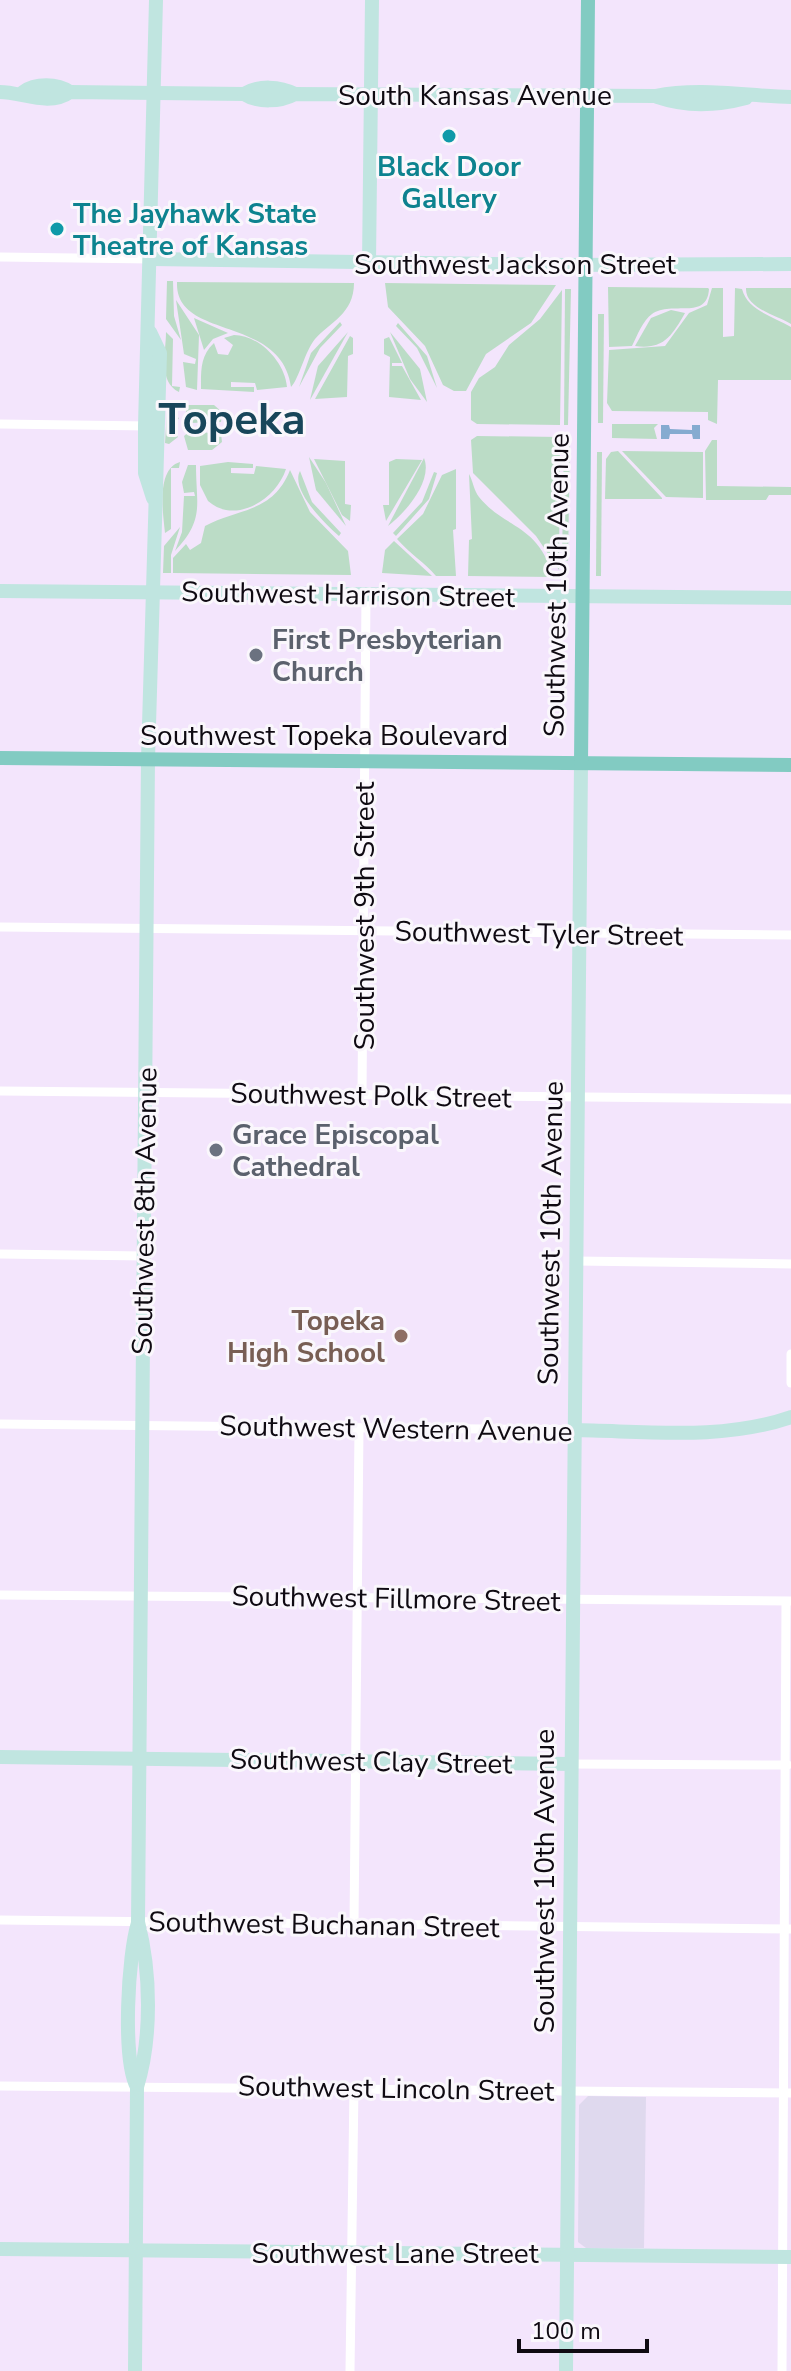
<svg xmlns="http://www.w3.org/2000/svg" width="791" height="2371" viewBox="0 0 791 2371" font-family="'Nunito Sans',sans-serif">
<rect width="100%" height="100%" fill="#f3e5fc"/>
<!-- commercial -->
<polygon fill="#dfd9ee" points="588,2096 646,2097 644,2248 586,2248 578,2242 579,2105"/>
<!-- green -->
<g fill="#bbdcc6">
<polygon points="167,281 173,281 174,316 181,340 166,319"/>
<path d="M177,282L354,283C354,314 330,322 315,339C305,351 299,379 291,387C281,314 175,341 177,282Z"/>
<polygon points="385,283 556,285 531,323 486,354 466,391 454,391 443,385 425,346 388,307"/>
<path d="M608,287L708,288L709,289C707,321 672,300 652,314C643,320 637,336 632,346L609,347Z"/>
<path d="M712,288H723V337L734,336L735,288L742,289C748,311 773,316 791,327V380H718L717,424L708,420V412L612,411L607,403L609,350L665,346L689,313L707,305Z"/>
<path d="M746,288H791V324C776,315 745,308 746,288Z"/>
<polygon points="565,289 571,289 568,425 564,425"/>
<polygon points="562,290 560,425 477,424 471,420 471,392 479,378 495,367 509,345 540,319"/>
<polygon points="176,300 199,335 197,390 186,387 183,362 195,364 196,359 184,354"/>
<path d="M671,310L685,313C672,336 663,350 635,346L651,318Z"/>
<polygon points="598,314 604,314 603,423 598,423"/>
<polygon points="194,318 228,333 213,339 204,350"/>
<polygon points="340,322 342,325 320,348 299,387 311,353"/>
<polygon points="398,323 427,356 437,388 417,348 396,326"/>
<path d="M166,332L173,339L172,386L180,387L179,392C158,382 166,352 166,332Z"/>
<polygon points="348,332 310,400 318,366"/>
<polygon points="390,332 420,369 427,402 410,379"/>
<path d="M234,335C259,335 285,362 287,387L257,390L255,383L231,382V387H254V392L201,389C201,371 200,356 214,343L218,354L228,355L233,345L224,338Z"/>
<polygon points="350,336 353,338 353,354 348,356 347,397 315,399"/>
<polygon points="389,337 402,363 392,363 392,366 402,366 421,400 389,397 390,357 384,354 384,339"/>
<polygon points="187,405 214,405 222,412 221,422 190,423 185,418"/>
<polygon points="167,411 179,418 173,428 178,437 169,444 165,443"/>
<polygon points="612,424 658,424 654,428 657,439 612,438"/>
<polygon points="190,431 221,434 222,442 212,450 188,450 184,436"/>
<polygon points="477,436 560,437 559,570 536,536 473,473 471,440"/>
<polygon points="564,438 570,438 568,561 562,560"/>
<polygon points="712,440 717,440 717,486 791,487 791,495 769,495 766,500 706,500 705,451"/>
<polygon points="618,451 662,498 662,499 605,499 606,459 611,452"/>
<polygon points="622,451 703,452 703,498 666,497"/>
<polygon points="597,452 602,452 601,576 596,576"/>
<polygon points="309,457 326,483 346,526 316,490"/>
<path d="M424,458C433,481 406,512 388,526Z"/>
<polygon points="314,459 345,461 345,504 351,505 350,521 342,515"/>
<polygon points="396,459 422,460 386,521 383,505 389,505 389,462"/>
<path d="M180,462L179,468H171V529L165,533C163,513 156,469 180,462Z"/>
<path d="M228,462L253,464V468H231V473L254,474L256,466L286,469C276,500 235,525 208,501L200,485V466Z"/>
<path d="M188,465H196C196,505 205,519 175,551L182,532L184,496H195L194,492L184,493L182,482Z"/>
<path d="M456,469V529L453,530L456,576H436C424,562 411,555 397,539L423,514L442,475Z"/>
<path d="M290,470L310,512L348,551L351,575L173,573V558L186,544L190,550L201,543L205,526C239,508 273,513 290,470Z"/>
<path d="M300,471L312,502L341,533L339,536C324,523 290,489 300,471Z"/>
<polygon points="434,472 437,473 429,499 396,536 393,533 422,502"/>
<path d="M469,474C473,481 474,491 479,497C506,530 538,523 553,577L468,576L469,540L472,539Z"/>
<polygon points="180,527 171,555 171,573 163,573 164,546"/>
<polygon points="394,541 432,576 382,573 385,550"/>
</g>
<!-- water -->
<polygon fill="#85abd0" points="661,425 669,425 670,429 692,430 692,425 700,425 700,439 693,439 692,434 670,434 669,439 661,439"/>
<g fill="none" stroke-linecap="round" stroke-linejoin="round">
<!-- street -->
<g stroke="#fff" stroke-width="9">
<polyline points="0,257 152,259"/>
<polyline points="0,424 149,426"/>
<polyline points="0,927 791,935"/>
<polyline points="0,1091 791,1099"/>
<polyline points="362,1094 366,594"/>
<polyline points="0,1254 144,1256"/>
<polyline points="576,1261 791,1264"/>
<polyline points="791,1354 791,1383"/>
<polyline points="0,1424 574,1430"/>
<polyline points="0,1595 791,1601"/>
<polyline points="571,1764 788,1765"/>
<polyline points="0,1920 791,1929"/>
<polyline points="354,1923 359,1428"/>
<polyline points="0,2086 791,2093"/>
<polyline points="350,2371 354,2087"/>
<polyline points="782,2371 786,1602"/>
</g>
<!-- secondary -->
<g stroke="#c0e5e0" stroke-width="14">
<path d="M0,92C22,92 49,107 70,92L244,94C258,85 280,86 295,94"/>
<path d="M23,92C35,83 57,83 70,92"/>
<path d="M244,94C258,103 280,102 295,94L655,96C701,87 745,96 791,97"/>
<path d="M657,97C686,107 716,106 746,98"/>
<polyline points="152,259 565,265 791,264"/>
<polyline points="369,263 372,0"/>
<polyline points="153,498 145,473 145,426 156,0"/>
<polyline points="0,591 791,598"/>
<path d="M574,1430C646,1431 722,1441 791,1417"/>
<polyline points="0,1757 571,1764"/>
<path d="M137,2087C122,2060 128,1954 138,1923"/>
<polyline points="0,2249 791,2257"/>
<path d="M135,2371L137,2087C152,2038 151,1972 138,1922L148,759L160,353L150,332"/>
<polyline points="566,2371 581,763"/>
</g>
<!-- primary -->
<g stroke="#82cbc2" stroke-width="14">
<polyline points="0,758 791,765"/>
<polyline points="581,763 588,0"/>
</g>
</g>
<!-- markers -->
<g fill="#0f9aa8" stroke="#faf7fc" stroke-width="3">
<circle cx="449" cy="136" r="8"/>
<circle cx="57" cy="229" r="8"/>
</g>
<g fill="#6b7280" stroke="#faf7fc" stroke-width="3">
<circle cx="256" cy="655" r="8"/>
<circle cx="216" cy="1150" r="8"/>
</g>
<circle fill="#8d6e63" stroke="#faf7fc" stroke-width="3" cx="401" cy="1336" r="8"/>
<g text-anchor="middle" stroke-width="6" stroke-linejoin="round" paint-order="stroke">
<!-- street labels -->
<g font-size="28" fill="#0f0a12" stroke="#faf7fc">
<text x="475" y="105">South Kansas Avenue</text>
<text x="515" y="274">Southwest Jackson Street</text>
<text transform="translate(556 585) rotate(-89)" y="10">Southwest 10th Avenue</text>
<text transform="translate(348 594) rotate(1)" y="10">Southwest Harrison Street</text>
<text x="324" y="745">Southwest Topeka Boulevard</text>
<text transform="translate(364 916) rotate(-90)" y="10">Southwest 9th Street</text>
<text transform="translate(539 933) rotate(1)" y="10">Southwest Tyler Street</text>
<text transform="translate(371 1095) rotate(1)" y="10">Southwest Polk Street</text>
<text transform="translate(144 1211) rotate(-89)" y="10">Southwest 8th Avenue</text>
<text transform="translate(550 1233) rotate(-89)" y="10">Southwest 10th Avenue</text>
<text transform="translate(396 1428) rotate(1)" y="10">Southwest Western Avenue</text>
<text transform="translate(396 1598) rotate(1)" y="10">Southwest Fillmore Street</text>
<text transform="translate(371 1761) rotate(1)" y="10">Southwest Clay Street</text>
<text transform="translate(544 1881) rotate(-90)" y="10">Southwest 10th Avenue</text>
<text transform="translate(324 1924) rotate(1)" y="10">Southwest Buchanan Street</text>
<text transform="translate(396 2088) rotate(1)" y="10">Southwest Lincoln Street</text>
<text x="395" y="2263">Southwest Lane Street</text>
</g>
<!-- culture labels -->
<g font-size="28" font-weight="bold" fill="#0d838f" stroke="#faf7fc">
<text x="449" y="176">Black Door<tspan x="449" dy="32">Gallery</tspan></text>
<text x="73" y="223" text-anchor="start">The Jayhawk State<tspan x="73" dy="32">Theatre of Kansas</tspan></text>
</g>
<!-- worship labels -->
<g font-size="28" font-weight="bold" fill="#5b616d" stroke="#faf7fc" text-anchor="start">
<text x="272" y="649">First Presbyterian<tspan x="272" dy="32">Church</tspan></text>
<text x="232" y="1144">Grace Episcopal<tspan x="232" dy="32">Cathedral</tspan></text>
</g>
<!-- education labels -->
<g font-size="28" font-weight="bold" fill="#785e54" stroke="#faf7fc" text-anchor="end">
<text x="385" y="1330">Topeka<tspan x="385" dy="32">High School</tspan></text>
</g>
<!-- town labels -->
<g font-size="44" font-weight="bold" fill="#18465a" stroke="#faf7fc">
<text x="232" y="434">Topeka</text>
</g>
</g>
<!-- scale -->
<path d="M519 2339v12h128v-12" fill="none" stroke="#0f0a12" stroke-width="4"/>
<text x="531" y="2339" font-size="24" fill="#0f0a12" stroke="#faf7fc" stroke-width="6" paint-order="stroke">100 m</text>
</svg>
